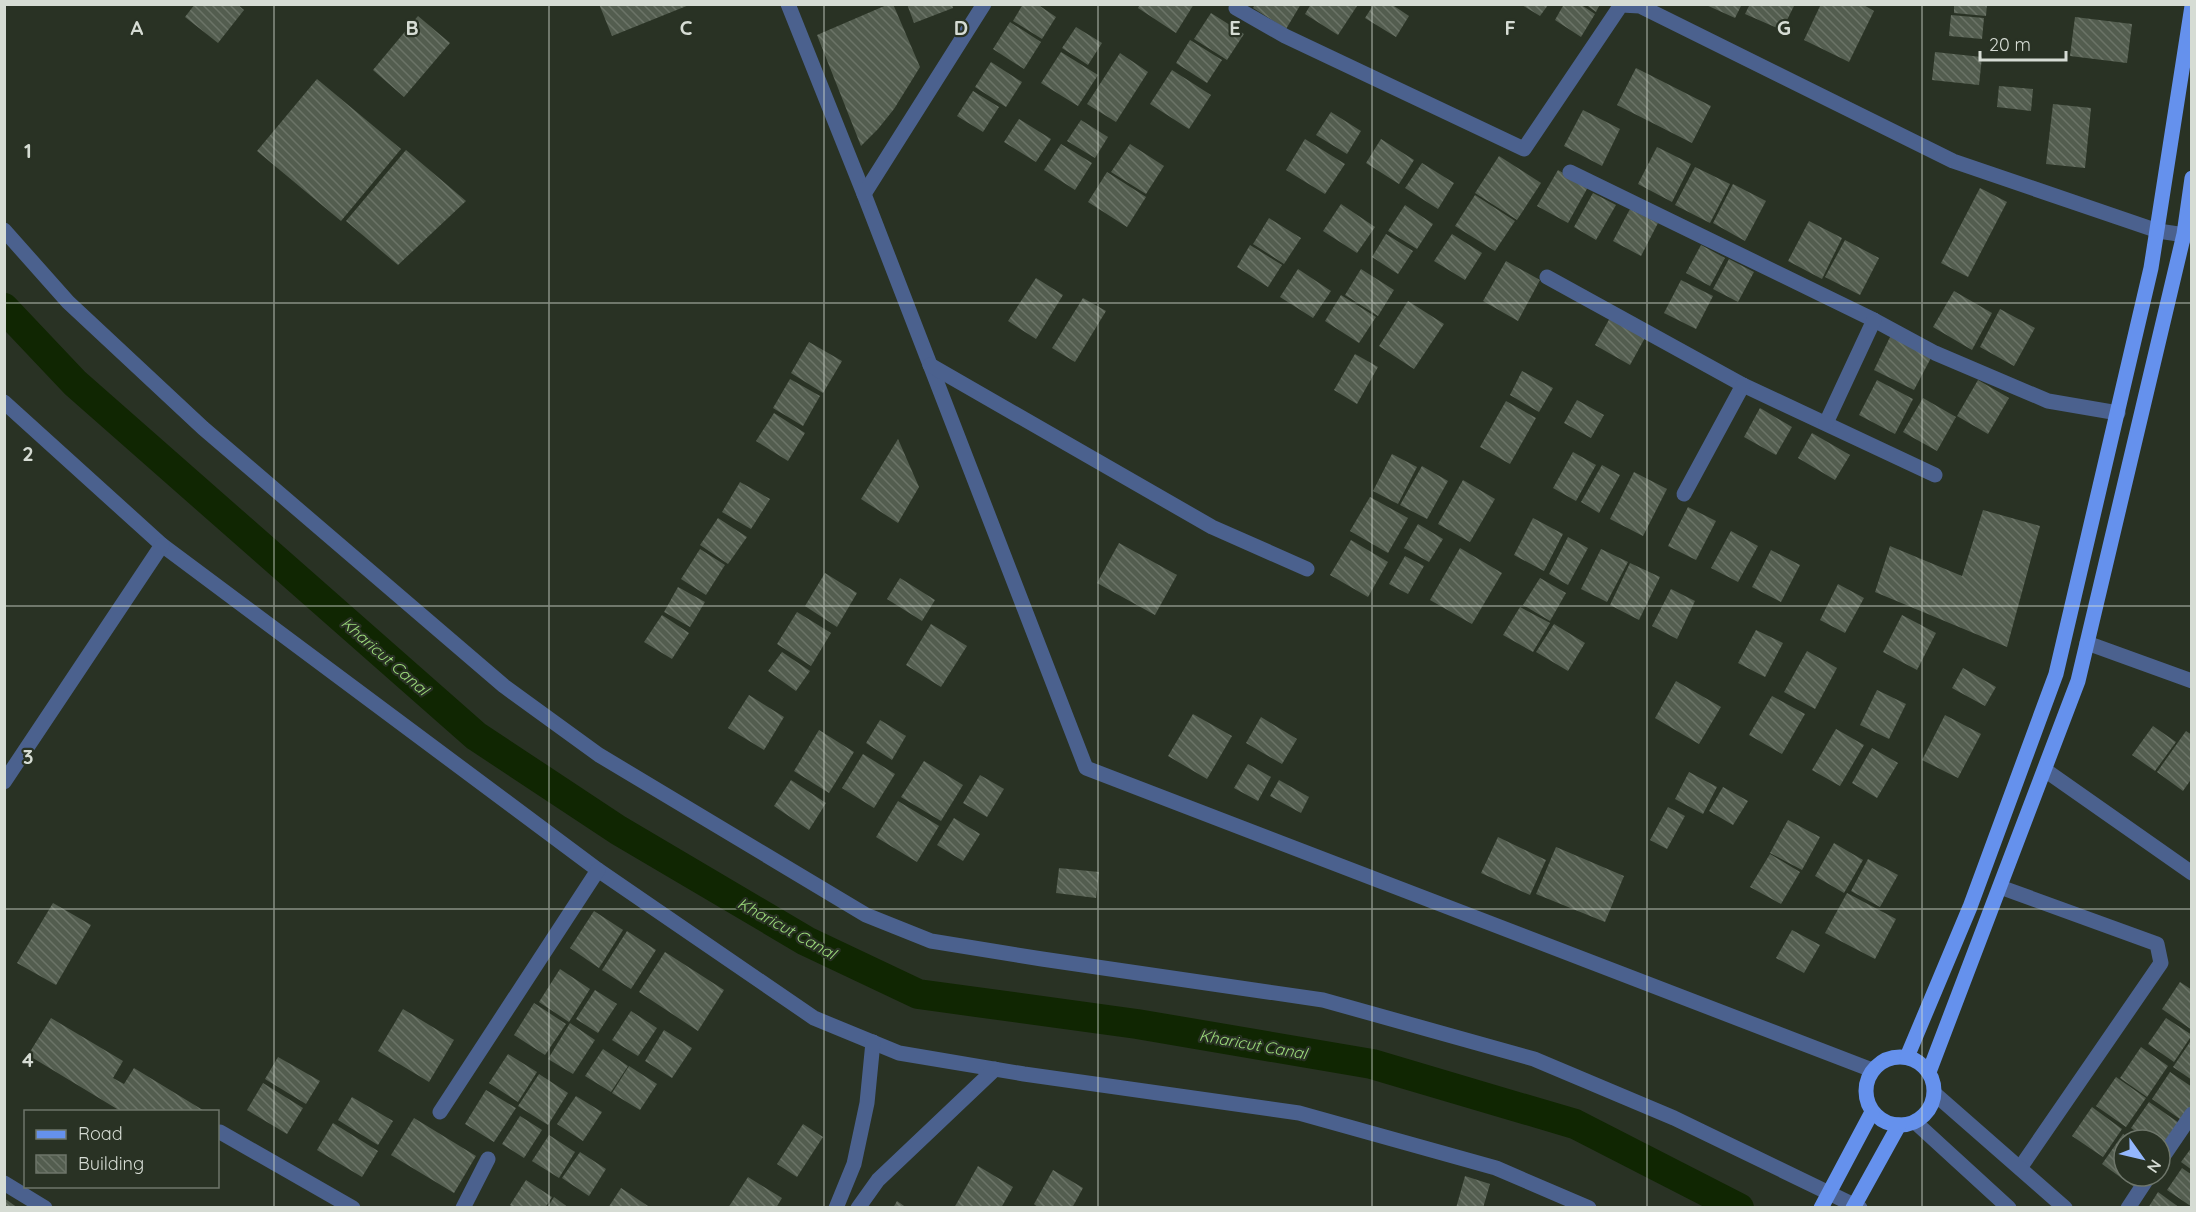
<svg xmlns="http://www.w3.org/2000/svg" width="2196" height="1212" viewBox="0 0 2196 1212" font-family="Quicksand,sans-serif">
<defs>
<pattern id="building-back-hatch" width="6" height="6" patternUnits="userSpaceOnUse" patternTransform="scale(1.5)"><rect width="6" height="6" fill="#535d4f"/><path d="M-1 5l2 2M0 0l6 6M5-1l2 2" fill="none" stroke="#6b7467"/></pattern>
</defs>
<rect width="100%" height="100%" fill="#293224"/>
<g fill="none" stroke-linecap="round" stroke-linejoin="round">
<!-- canal -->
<polyline stroke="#102602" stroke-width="30" points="4,308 75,383 476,736 618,830 806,941 918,994 1137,1024 1372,1064 1575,1124 1739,1208"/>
</g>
<!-- building -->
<g fill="url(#building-back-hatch)">
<polygon points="195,4 237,4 244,10 218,43 185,17"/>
<polygon points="599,4 689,4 689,5 612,36"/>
<polygon points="889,4 893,4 920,67 894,109 878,129 861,146 817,35"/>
<polygon points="907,4 952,4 953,8 914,23"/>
<polygon points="1023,4 1037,4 1056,17 1042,39 1013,21"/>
<polygon points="1140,4 1194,4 1176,33 1138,8"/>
<polygon points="1255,4 1301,4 1286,29 1253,8"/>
<polygon points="1311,4 1355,4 1357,6 1338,35 1305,14"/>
<polygon points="1374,4 1391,4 1409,16 1396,37 1365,18"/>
<polygon points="1564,4 1580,4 1595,14 1581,37 1555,20"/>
<polygon points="1585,4 1600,4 1596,12"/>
<polygon points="1704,4 1742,4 1735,18"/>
<polygon points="1750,4 1795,4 1782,30 1745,14"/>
<polygon points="1821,4 1862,4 1874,11 1849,62 1804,40"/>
<polygon points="1954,4 1987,4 1986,16 1954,13"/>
<polygon points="1522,5 1548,5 1540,16"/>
<polygon points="1211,13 1244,34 1227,60 1194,39"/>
<polygon points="1951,15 1984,18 1982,39 1949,36"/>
<polygon points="418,16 450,43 404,97 373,70"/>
<polygon points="2075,17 2132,24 2127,63 2070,56"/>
<polygon points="1010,22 1041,42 1024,69 993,49"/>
<polygon points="1076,27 1102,43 1088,65 1062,48"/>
<polygon points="1190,40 1222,60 1207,83 1176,63"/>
<polygon points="1061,52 1098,75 1078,106 1041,83"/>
<polygon points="1935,52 1982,57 1979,85 1932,80"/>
<polygon points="1120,53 1148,72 1116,122 1087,104"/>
<polygon points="991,62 1022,82 1006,107 975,87"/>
<polygon points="1636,68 1711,106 1692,143 1617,105"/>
<polygon points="1172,70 1211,95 1189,129 1150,104"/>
<polygon points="317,79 401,149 341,221 257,151"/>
<polygon points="1999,86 2033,89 2031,111 1997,107"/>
<polygon points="973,91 999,107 983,132 957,116"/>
<polygon points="2053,104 2091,108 2085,168 2046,164"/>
<polygon points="1583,110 1620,129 1602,166 1564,146"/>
<polygon points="1331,112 1361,131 1347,154 1316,135"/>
<polygon points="1019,119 1051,139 1036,162 1004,142"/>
<polygon points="1081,120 1108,137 1095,158 1067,141"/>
<polygon points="1305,139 1345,164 1325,194 1286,170"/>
<polygon points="1381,139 1414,160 1399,184 1366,163"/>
<polygon points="1061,144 1092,163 1075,190 1044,170"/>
<polygon points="1130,144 1164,166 1146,194 1111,172"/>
<polygon points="1657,147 1691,164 1672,202 1638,184"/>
<polygon points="406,150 466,201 398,265 346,221"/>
<polygon points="1499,156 1541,183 1517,220 1475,193"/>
<polygon points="1422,163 1454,183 1438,209 1405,188"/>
<polygon points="1695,167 1730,184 1710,223 1675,205"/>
<polygon points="1558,170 1588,187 1568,223 1537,206"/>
<polygon points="1107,172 1146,197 1127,227 1088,202"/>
<polygon points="1733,184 1766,201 1745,241 1713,223"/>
<polygon points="1980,188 2007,202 1968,277 1941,263"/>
<polygon points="1593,193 1616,205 1596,240 1574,227"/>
<polygon points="1475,195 1515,221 1495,251 1455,226"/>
<polygon points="1341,204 1375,227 1357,253 1323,231"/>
<polygon points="1405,205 1433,224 1417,249 1388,231"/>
<polygon points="1630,209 1658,223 1641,256 1613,241"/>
<polygon points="1269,218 1301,238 1284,264 1253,244"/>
<polygon points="1809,221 1842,238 1822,279 1788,261"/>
<polygon points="1386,234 1413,251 1398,274 1372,257"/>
<polygon points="1452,234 1482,253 1465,280 1434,261"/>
<polygon points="1845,240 1879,258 1860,295 1825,277"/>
<polygon points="1250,245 1282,265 1268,287 1237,267"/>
<polygon points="1701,245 1725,258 1710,286 1686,273"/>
<polygon points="1729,259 1754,272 1738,302 1713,289"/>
<polygon points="1506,261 1540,280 1518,321 1483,301"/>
<polygon points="1298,269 1331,291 1313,318 1280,297"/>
<polygon points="1361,269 1394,290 1378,316 1345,295"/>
<polygon points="1036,278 1063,295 1036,339 1008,321"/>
<polygon points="1681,280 1713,296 1696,329 1664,313"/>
<polygon points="1954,291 1992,313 1972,350 1933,327"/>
<polygon points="1341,295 1376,317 1359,343 1325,321"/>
<polygon points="1083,298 1106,311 1075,362 1052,348"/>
<polygon points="1408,301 1444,324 1414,369 1379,346"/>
<polygon points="2000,309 2035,328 2014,366 1980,347"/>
<polygon points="1611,316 1646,336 1630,365 1595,345"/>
<polygon points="1891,335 1932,356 1914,390 1874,370"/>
<polygon points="809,342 842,361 823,393 791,373"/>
<polygon points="1355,354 1378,367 1357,404 1334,390"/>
<polygon points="1522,371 1553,388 1539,412 1510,395"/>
<polygon points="790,379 820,396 803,426 773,408"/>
<polygon points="1877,380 1913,399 1895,434 1859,415"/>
<polygon points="1978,380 2009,398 1988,434 1957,416"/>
<polygon points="1923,398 1956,417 1937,451 1903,432"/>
<polygon points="1577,400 1604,415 1591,438 1564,423"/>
<polygon points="1506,401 1536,418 1510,464 1480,447"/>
<polygon points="1760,408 1792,427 1776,455 1744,437"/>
<polygon points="774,413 805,433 788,461 756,441"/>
<polygon points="1812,433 1850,455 1835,480 1798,458"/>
<polygon points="898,439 919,487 898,523 861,499"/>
<polygon points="1573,452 1596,465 1576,501 1553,488"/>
<polygon points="1392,454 1417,467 1398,504 1373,491"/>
<polygon points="1602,465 1620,475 1599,513 1581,502"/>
<polygon points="1422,466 1448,481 1427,519 1400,505"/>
<polygon points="1634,472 1667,489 1643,536 1610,519"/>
<polygon points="1463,480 1495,499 1470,542 1438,524"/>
<polygon points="740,482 770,499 751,529 722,512"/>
<polygon points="1370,497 1408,518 1388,553 1350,531"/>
<polygon points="1688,507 1716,521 1696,560 1668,546"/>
<polygon points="1983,510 2040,526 2007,647 1875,592 1890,546 1962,576"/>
<polygon points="718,518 747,537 728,564 700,545"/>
<polygon points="1533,518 1563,534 1544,571 1514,555"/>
<polygon points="1418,524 1443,539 1429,562 1404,548"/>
<polygon points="1731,531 1758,546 1738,582 1711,568"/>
<polygon points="1568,537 1588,548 1568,585 1549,574"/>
<polygon points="1351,540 1388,562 1368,597 1330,575"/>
<polygon points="1119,543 1177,575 1155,615 1097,583"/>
<polygon points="1460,548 1502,573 1472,624 1430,600"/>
<polygon points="700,549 725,565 706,595 681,579"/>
<polygon points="1601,549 1628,562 1607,602 1581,589"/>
<polygon points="1771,550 1800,565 1781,602 1752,587"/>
<polygon points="1405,556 1424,566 1408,594 1389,584"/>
<polygon points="1630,563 1660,577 1639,620 1610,605"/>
<polygon points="825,573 857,593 837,627 805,606"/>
<polygon points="900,578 935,600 922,621 887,599"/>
<polygon points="1540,578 1566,593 1550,621 1523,605"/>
<polygon points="1838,584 1864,598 1845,633 1820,620"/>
<polygon points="678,587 705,602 690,627 664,612"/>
<polygon points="1671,589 1695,601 1677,639 1652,626"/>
<polygon points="1520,607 1550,623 1533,652 1503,635"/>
<polygon points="797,612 831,633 811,666 777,644"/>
<polygon points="662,615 689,633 672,659 644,642"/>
<polygon points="1902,615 1936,633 1917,670 1883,652"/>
<polygon points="931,624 967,646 941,687 906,665"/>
<polygon points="1554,624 1585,643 1568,671 1536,652"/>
<polygon points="1756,630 1783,643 1765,677 1738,663"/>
<polygon points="1807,651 1837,668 1815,709 1784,692"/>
<polygon points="782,652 810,671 796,691 768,671"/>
<polygon points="1963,668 1996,687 1985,706 1952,688"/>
<polygon points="1676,681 1721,707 1699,744 1655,718"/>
<polygon points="1877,690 1906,704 1889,739 1860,725"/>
<polygon points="749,695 784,717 764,750 728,728"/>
<polygon points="1772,696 1805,714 1782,754 1749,735"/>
<polygon points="1193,714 1232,736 1207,779 1168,756"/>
<polygon points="1945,715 1981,734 1958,778 1922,760"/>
<polygon points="1261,717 1297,739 1282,764 1246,743"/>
<polygon points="880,720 906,736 892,760 866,743"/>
<polygon points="2153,726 2176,742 2155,771 2132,755"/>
<polygon points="1836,729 1864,745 1840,786 1812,770"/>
<polygon points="819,730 854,752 829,793 794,771"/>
<polygon points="2186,731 2192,735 2192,778 2183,791 2157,772"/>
<polygon points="1872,748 1898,763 1877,798 1852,783"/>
<polygon points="863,754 895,774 874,808 842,788"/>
<polygon points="924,761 963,785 941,821 901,797"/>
<polygon points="1248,764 1271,777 1258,801 1234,788"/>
<polygon points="1689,772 1717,787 1703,814 1675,799"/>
<polygon points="980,775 1004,789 987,817 963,803"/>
<polygon points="791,780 826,803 809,830 774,806"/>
<polygon points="1279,780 1309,797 1301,813 1270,796"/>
<polygon points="1723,787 1748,801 1733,825 1709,811"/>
<polygon points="898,801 939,826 917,862 876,837"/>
<polygon points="1668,807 1685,816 1667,849 1650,840"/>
<polygon points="954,818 980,834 963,861 937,845"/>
<polygon points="1788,820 1820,837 1802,870 1770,853"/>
<polygon points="1498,837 1546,860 1530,895 1481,873"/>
<polygon points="1834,843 1863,860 1844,893 1815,876"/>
<polygon points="1556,847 1624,876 1605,922 1536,894"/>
<polygon points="1770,854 1800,872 1781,904 1750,887"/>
<polygon points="1868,859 1898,875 1880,907 1851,891"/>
<polygon points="1059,868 1099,872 1096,898 1056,893"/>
<polygon points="1847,893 1896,919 1875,959 1825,933"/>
<polygon points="53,903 91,925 56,985 17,963"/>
<polygon points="594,911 623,930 599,968 570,948"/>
<polygon points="1792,930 1820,945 1804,973 1776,958"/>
<polygon points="627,931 656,950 631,989 602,970"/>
<polygon points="665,952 724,990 698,1031 639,992"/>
<polygon points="560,969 590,989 569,1022 539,1002"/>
<polygon points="2180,982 2192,990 2192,1030 2162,1009"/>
<polygon points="595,990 617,1004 598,1033 576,1019"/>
<polygon points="534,1003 566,1024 545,1055 514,1035"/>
<polygon points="403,1009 454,1040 429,1082 378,1051"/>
<polygon points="631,1011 657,1028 638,1056 612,1040"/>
<polygon points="51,1018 123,1061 113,1078 124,1084 134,1068 206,1112 122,1112 28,1055"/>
<polygon points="2166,1018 2192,1035 2174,1062 2148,1044"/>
<polygon points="570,1023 595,1040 573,1074 548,1059"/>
<polygon points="664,1030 692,1048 672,1078 645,1061"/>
<polygon points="2192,1039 2192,1080 2173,1067"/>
<polygon points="2141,1047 2168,1066 2147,1097 2120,1078"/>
<polygon points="603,1049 628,1066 611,1092 585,1076"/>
<polygon points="508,1054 537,1072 518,1102 489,1083"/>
<polygon points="278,1057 320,1081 306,1104 265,1079"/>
<polygon points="629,1066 657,1084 640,1110 612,1093"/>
<polygon points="2170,1072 2192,1087 2192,1110 2184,1122 2152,1099"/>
<polygon points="539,1074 568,1093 548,1125 518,1106"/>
<polygon points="2116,1077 2146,1098 2126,1127 2096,1106"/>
<polygon points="263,1083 303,1108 287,1134 247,1110"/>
<polygon points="486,1090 516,1108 494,1142 465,1124"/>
<polygon points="576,1096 602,1112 583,1141 557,1124"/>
<polygon points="352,1097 393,1121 378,1145 338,1120"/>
<polygon points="2149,1102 2182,1125 2160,1148 2160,1140 2148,1140 2131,1128"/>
<polygon points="2092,1107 2122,1129 2103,1157 2072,1136"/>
<polygon points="520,1116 542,1130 524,1158 502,1144"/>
<polygon points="414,1118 476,1156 454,1193 391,1155"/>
<polygon points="333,1123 378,1151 362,1177 317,1150"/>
<polygon points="803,1124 823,1137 797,1177 777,1164"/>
<polygon points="2123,1134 2133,1140 2124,1140 2124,1176 2146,1176 2137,1189 2102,1164"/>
<polygon points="549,1135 575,1152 559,1178 532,1161"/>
<polygon points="2192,1147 2192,1170 2181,1162"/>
<polygon points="580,1152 606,1169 589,1196 562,1178"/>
<polygon points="978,1166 1013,1187 1001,1208 954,1208"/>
<polygon points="2182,1168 2192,1175 2192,1207 2167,1190"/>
<polygon points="1053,1170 1083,1188 1072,1208 1039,1208 1034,1204"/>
<polygon points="1465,1176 1490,1184 1483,1208 1456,1208"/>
<polygon points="748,1177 782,1198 776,1208 728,1208"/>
<polygon points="526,1180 552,1197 545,1208 513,1208 510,1205"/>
<polygon points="621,1188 651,1208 608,1208"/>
<polygon points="2158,1192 2180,1208 2148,1208"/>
<polygon points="554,1197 569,1208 547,1208"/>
<polygon points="4,1198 18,1208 4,1208"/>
<polygon points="897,1201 907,1208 893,1208"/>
</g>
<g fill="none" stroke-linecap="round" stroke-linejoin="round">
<!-- minor -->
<g stroke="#4b618e" stroke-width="15">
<polyline points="788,4 864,194 1086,768 1872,1070"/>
<polyline points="1238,4 1236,8 1285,36 1524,149 1621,5 1640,6 1953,161 2158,231 2192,236"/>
<polyline points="1570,172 1874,320 1935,353 2048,401 2118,413"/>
<polyline points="864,194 984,4"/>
<polyline points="4,230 68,302 203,428 504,686 599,755 866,915 931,941 1042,959 1323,1000 1534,1059 1674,1118 1860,1208"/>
<polyline points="1547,277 1743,385 1935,475"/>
<polyline points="930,365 1212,527 1307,569"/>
<polyline points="4,402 162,545 598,870 814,1018 899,1053 1024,1074 1299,1113 1496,1168 1589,1208"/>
<polyline points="1826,423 1874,320"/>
<polyline points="1684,494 1743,385"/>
<polyline points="2087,643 2192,681"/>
<polyline points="2045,770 2192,873"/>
<polyline points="4,782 162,545"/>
<polyline points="2000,887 2157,944 2161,963 2020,1168"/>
<polyline points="1935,1094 2065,1208"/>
<polyline points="440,1112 598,870"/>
<polyline points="1915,1122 2009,1208"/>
<polyline points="220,1132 353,1208"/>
<polyline points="2160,1161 2192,1114"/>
<polyline points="4,1183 45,1208"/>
<polyline points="463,1208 488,1159"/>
<polyline points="836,1208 854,1164 867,1103 873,1042"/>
<polyline points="858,1208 878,1180 995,1069"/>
<polyline points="2128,1208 2149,1176"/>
</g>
<!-- major -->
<g stroke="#6591ed" stroke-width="15">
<circle cx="1900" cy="1091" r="34"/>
<polyline points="1907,1057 1970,907 2056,674 2151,268 2192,6"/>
<polyline points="1929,1072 2078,681 2184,234 2192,178"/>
<polyline points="1821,1208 1872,1112"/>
<polyline points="1853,1208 1899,1125"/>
</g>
</g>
<!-- grid -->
<path fill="none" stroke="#d6dcd4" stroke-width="1.5" stroke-opacity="0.55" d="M274,4V1208M549,4V1208M824,4V1208M1098,4V1208M1372,4V1208M1647,4V1208M1922,4V1208M4,303H2192M4,606H2192M4,909H2192"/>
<g text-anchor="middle" stroke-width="4.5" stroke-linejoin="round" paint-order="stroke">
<!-- water labels -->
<g font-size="16" font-style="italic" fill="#9bd97a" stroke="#293224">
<text transform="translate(385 656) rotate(41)" y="6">Kharicut Canal</text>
<text transform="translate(787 928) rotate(29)" y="6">Kharicut Canal</text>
<text transform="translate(1253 1044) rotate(10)" y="6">Kharicut Canal</text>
</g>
</g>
<g font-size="20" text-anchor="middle" font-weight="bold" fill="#d6dcd4" stroke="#293224" stroke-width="4.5" stroke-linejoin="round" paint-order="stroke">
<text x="137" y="35">A</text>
<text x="412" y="35">B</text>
<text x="686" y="35">C</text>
<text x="961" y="35">D</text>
<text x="1235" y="35">E</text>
<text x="1510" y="35">F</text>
<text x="1784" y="35">G</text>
<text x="28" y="158">1</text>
<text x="28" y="461">2</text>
<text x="28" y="764">3</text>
<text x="28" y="1067">4</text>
</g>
<!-- border -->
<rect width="2196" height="1212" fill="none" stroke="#d6dcd4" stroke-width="12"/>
<!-- legend -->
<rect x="24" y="1110" width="195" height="78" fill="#293224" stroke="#6e766a" stroke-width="1.5"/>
<rect x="36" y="1130" width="30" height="9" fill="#6591ed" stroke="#6e766a" stroke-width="1.5"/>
<text x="78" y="1140" font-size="18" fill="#d6dcd4">Road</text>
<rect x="36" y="1155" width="30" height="18" fill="url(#building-back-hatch)" stroke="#6e766a" stroke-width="1.5"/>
<text x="78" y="1170" font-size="18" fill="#d6dcd4">Building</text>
<!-- north arrow -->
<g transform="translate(2142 1158) rotate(124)"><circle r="28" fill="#293224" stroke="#6e766a" stroke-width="1.5"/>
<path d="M0-4.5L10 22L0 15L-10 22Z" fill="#94b7fd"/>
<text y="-9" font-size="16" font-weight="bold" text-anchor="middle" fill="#d6dcd4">N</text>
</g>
<!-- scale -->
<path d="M1980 51v9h86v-9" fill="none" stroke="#d6dcd4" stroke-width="3"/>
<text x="1989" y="51" font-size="18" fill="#d6dcd4" stroke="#293224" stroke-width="4.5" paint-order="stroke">20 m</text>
</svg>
